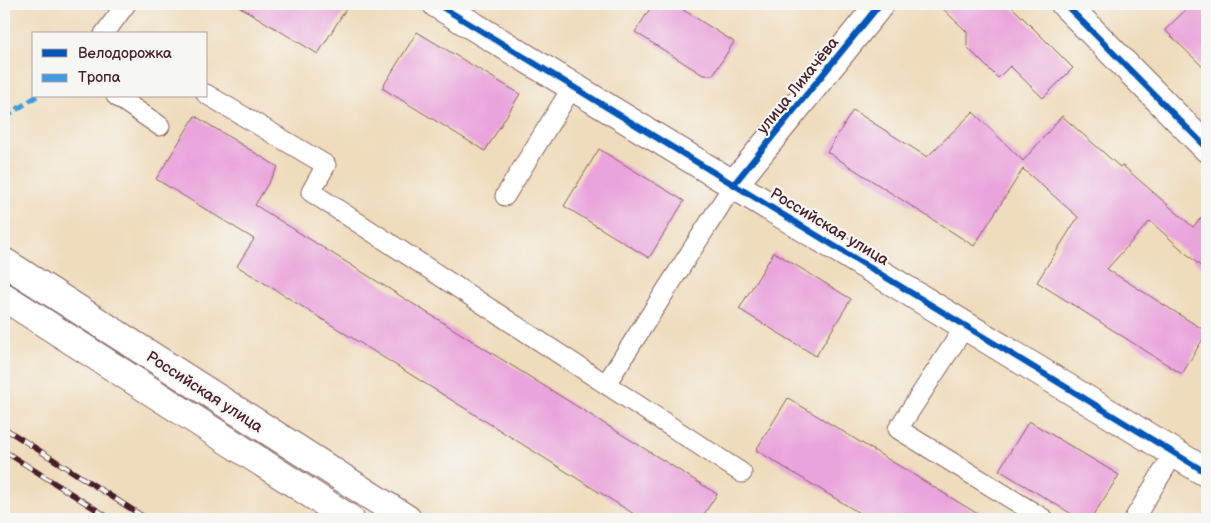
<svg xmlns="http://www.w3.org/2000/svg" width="1211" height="523" viewBox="0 0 1211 523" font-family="'Balsamiq Sans',sans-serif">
<rect width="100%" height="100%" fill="#f6f6f2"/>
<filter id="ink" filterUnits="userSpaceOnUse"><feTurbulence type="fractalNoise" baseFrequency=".02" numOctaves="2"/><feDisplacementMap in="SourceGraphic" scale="10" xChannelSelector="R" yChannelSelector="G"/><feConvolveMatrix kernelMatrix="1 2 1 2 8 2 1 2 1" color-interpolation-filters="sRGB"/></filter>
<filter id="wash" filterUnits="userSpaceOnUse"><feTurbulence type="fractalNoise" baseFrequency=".0096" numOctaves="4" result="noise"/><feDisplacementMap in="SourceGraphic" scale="20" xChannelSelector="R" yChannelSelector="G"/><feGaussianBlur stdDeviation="1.12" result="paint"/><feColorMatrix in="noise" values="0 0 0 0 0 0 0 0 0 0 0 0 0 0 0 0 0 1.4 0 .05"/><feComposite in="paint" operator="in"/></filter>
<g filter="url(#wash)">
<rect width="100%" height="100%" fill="#efdcbc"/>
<g id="blocks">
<!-- building -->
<g fill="#eaa4dc">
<polygon points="235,4 349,4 318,54"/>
<polygon points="653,4 674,4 734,42 713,75 703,75 635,32"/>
<polygon points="938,4 1009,4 1073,68 1043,98 1010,66 998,78 967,47 967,32"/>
<polygon points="1192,4 1197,4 1207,14 1207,71 1165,30"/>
<polygon points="417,32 520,94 485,151 382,88"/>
<polygon points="853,110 927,157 973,112 1023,161 1062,116 1120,167 1122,165 1193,227 1207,211 1207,272 1150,221 1107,269 1207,332 1182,374 1037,282 1078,217 1023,169 974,246 827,152"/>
<polygon points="195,116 278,167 255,205 717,494 701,519 642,519 237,266 254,239 156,179"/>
<polygon points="599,149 684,201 649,258 564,206"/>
<polygon points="774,252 851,299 816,356 739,309"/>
<polygon points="788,398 986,519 869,519 756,450"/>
<polygon points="1029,421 1119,475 1091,519 1080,519 999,470"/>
</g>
</g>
</g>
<g filter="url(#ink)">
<use href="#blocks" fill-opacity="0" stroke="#84615e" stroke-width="1"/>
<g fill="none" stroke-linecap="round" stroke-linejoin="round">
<!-- lane casing -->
<g stroke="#84615e" stroke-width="21">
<g id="lane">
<polyline points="104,34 126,4"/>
<polyline points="206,94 326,165 311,192 742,473"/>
<polyline points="116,96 160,126"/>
<polyline points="505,196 573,86"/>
<polyline points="966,325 898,429 1044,519"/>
<polyline points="606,384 734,184"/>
<polyline points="1134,519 1174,453"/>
</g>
</g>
<!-- street casing -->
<g stroke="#84615e" stroke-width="30">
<g id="street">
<polyline points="437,4 1207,473"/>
<polyline points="1065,4 1207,148"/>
<polyline points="734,184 880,4"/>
</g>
</g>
<!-- primary casing -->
<g stroke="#84615e" stroke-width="30">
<g id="primary">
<polyline points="4,262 407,519"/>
<polyline points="4,297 350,519"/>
</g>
</g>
<!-- lane -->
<use href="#lane" stroke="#fff" stroke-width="19"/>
<!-- street -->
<use href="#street" stroke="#fff" stroke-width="28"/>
<!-- primary -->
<use href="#primary" stroke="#fff" stroke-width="28"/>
<!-- rail casing -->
<g stroke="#4a1f2b" stroke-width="5.5">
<g id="rail">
<polyline points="4,428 147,519"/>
<polyline points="4,451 111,519"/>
</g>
</g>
<!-- rail -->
<use href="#rail" stroke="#f6f6f2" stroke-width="4" stroke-dasharray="11" stroke-linecap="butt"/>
<!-- quiet -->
<polyline stroke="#409be1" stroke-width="5" stroke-dasharray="10 5" stroke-linecap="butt" points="4,118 37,96"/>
<!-- cycleway casing -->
<g stroke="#f6f6f2" stroke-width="9">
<g id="cycleway">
<polyline points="437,4 1207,473"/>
<polyline points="1065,4 1207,148"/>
<polyline points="734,184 880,4"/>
</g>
</g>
<!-- cycleway -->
<use href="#cycleway" stroke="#0057b8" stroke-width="6"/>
</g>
</g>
<g text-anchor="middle" stroke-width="4.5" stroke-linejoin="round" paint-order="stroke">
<!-- street labels -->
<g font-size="16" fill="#4a1f2b" stroke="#f6f6f2">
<text transform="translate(797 85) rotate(-51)" y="6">улица Лихачёва</text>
<text transform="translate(830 226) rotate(31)" y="6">Российская улица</text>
<text transform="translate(205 391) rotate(33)" y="6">Российская улица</text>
</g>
</g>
<!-- margin -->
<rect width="1211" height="523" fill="none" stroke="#f6f6f2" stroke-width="20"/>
<!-- legend -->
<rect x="32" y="32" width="175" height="65" fill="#f6f6f2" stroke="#b1a0a2"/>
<rect x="42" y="49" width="25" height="8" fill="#0057b8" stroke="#b1a0a2"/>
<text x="78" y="58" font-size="15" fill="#4a1f2b">Велодорожка</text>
<rect x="42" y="74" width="25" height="8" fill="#409be1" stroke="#b1a0a2"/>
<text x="78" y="82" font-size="15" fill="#4a1f2b">Тропа</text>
</svg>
